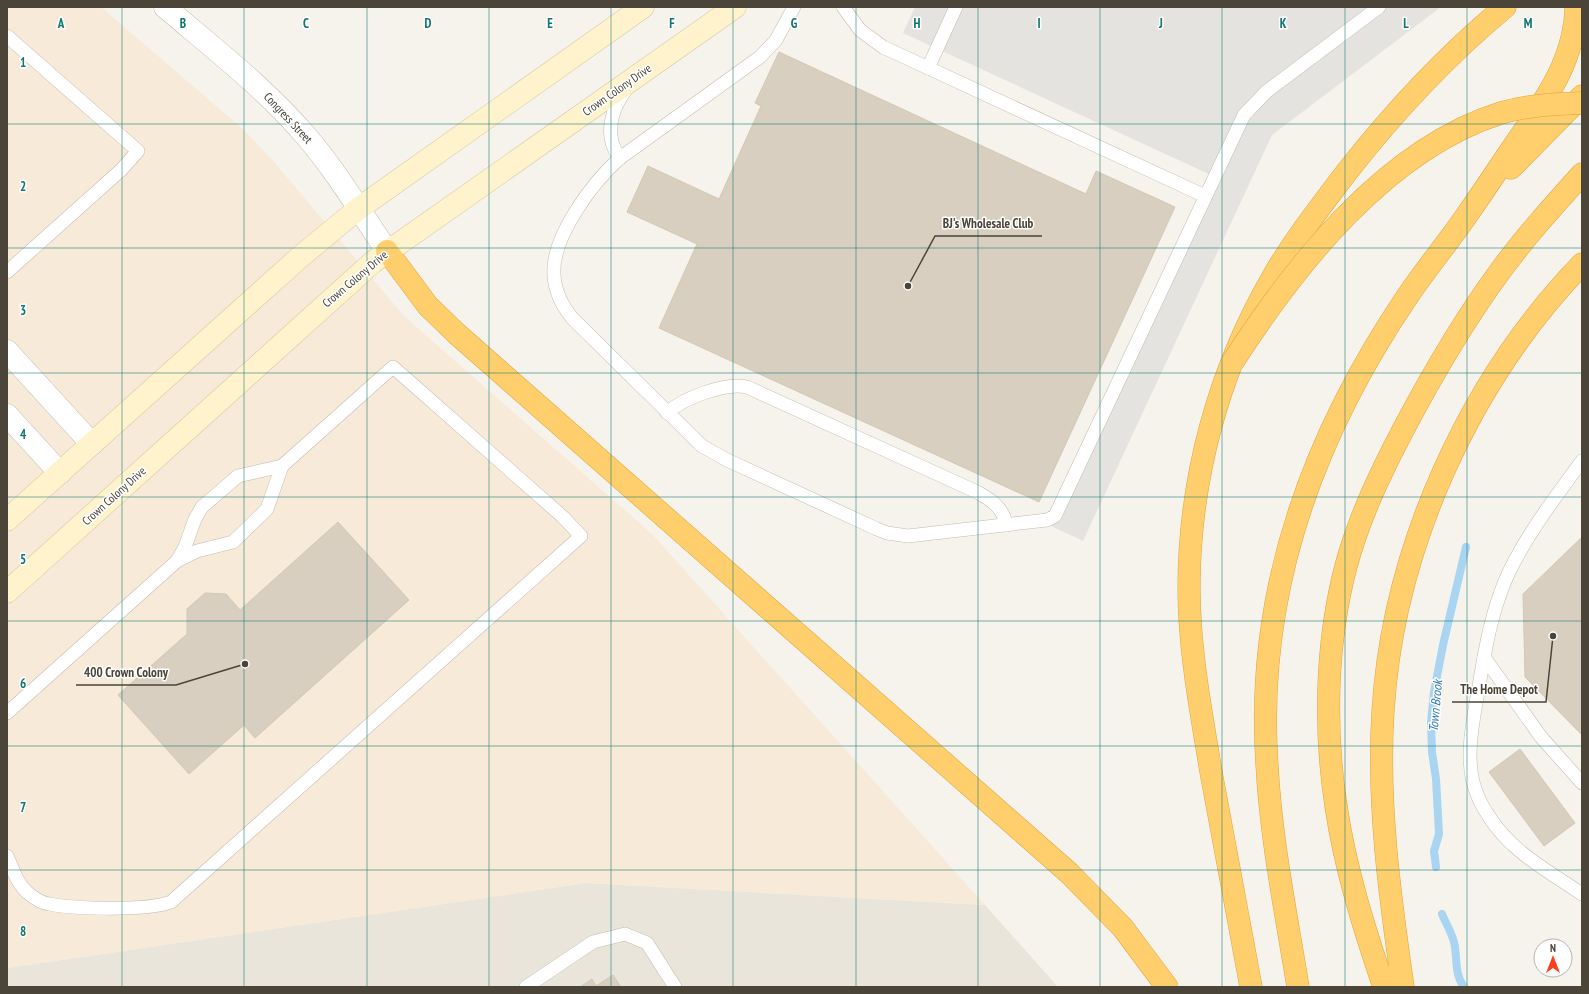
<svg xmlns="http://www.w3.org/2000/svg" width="1589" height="994" viewBox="0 0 1589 994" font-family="'PT Sans Narrow',sans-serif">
<rect width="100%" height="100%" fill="#f6f3ec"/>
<!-- residential -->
<polygon fill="#eae5da" points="586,883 985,905 1058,987 7,987 7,968"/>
<!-- commercial -->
<polygon fill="#f7ead8" points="7,7 101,7 244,130 275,163 404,316 653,535 985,905 586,883 7,968"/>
<!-- parking -->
<polygon fill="#e5e3e0" points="915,7 1441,7 1272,135 1083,541 1051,526 1213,176 903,33"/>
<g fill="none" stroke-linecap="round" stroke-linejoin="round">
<!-- stream -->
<g stroke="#a9d4f2" stroke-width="8">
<polyline points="1436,867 1434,851 1439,834 1436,779 1432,752 1431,722 1434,692 1443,645 1466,547"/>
<path d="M1442,914C1446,924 1454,936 1455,947C1457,961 1455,975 1464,987"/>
</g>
</g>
<!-- building -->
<g fill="#d8cfc1" stroke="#d3c7b4">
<polygon points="779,52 1086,194 1096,171 1175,207 1039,502 659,328 697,244 627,212 648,166 719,199 761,106 755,103"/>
<polygon points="338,522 409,600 255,738 244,725 189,774 118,695 187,634 187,609 205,593 226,594 240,610"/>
<polygon points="1582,537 1582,735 1525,677 1523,594"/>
<polygon points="1520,749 1575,823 1544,846 1489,772"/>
<polygon points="613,975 621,987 580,987 592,979 596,986"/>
</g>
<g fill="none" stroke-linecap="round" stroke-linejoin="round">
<!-- lane casing -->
<g stroke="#c2bbae" stroke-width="14">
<g id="lane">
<path d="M794,7L776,40L760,57L620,158C593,182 551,237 554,275C555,292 562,306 573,319L702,446L727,460L877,529L887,533L908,536L1047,520L1055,516L1244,115L1266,92L1379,7"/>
<polyline points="843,7 860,30 883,47 1205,196"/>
<polyline points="7,36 138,151 121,170 7,272"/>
<polyline points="928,68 956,7"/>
<path d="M620,158C603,136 611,109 627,88"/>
<path d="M667,413C683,398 726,382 747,387L977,492C990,499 1004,508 1006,525"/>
<path d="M1582,461C1556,496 1528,533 1509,572C1491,611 1485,650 1478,692C1473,721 1466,753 1473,782C1476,793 1481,805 1488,815C1510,851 1548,871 1582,894"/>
<polyline points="1484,657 1541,737 1582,783"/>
<polyline points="7,713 177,561 185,547 195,519 202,507 238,476 282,466"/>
<path d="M7,856C13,869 17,884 28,893C34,898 41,903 49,904C75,909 147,911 171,902L581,536L563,517L393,367L282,466L267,509L233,542L197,551L177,561"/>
<polyline points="526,987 593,942 625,934 647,943 675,987"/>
</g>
</g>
<!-- street casing -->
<g stroke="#c2bbae" stroke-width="23">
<g id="street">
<path d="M165,7C213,48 265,88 306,136C337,172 361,213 387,251"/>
<polyline points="7,351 92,444"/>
<polyline points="7,415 60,473"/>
</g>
</g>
<!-- secondary casing -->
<g stroke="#d6c79b" stroke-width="23">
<g id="secondary">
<polyline points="7,520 300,257 358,209 643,7"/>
<polyline points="7,592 373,262 735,7"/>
</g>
</g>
<!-- highway casing -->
<g stroke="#e0a43c" stroke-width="23">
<g id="highway">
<polyline points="1511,168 1582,96"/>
<polyline points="387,251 428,306 457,334 1069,873 1123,928 1167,987"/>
<path d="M1251,987C1238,915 1224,844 1211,772C1201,711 1189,650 1189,588C1189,479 1219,369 1274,275C1295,239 1321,206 1346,173C1393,113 1446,56 1505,7"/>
<path d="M1298,987C1286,913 1271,840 1267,765C1255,593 1313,435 1409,294C1428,266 1450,240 1469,212C1483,192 1497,171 1511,150C1541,106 1575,63 1576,7"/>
<path d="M1384,987C1364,928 1345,868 1336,806C1324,728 1326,642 1346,566C1359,518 1380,474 1403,430C1432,375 1464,320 1501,270C1526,236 1554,205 1582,174"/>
<path d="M1403,987C1390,897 1377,803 1383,711C1393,549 1469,381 1582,264"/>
</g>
</g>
<!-- lane -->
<use href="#lane" stroke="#fff" stroke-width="13"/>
<!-- street -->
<use href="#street" stroke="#fff" stroke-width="22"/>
<!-- secondary -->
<use href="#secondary" stroke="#fff3cd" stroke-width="22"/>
<!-- highway -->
<use href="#highway" stroke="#ffcf6e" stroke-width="22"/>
<!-- highway-bridge casing -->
<g stroke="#e0a43c" stroke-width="23" stroke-linecap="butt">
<path id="highway-bridge" d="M1232,363C1295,265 1386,149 1501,113C1528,105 1555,104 1582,103"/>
</g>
<!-- highway-bridge -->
<use href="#highway-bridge" stroke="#ffcf6e" stroke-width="22"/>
</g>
<!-- grid -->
<path fill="none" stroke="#0f766e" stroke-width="1" stroke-opacity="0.55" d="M122,7V987M244,7V987M367,7V987M489,7V987M611,7V987M733,7V987M856,7V987M978,7V987M1100,7V987M1222,7V987M1345,7V987M1467,7V987M7,124H1582M7,248H1582M7,373H1582M7,497H1582M7,621H1582M7,746H1582M7,870H1582"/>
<g text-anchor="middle" stroke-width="3" stroke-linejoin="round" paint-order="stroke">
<!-- street labels -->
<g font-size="12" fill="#4b4439" stroke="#fff">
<text transform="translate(617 90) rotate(-35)" y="4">Crown Colony Drive</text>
<text transform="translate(288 118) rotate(47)" y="4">Congress Street</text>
<text transform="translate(355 279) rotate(-40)" y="4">Crown Colony Drive</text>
<text transform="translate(114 496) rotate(-42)" y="4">Crown Colony Drive</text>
</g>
<!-- water labels -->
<g font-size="13" font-style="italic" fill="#2e7ab2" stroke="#fff">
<text transform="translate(1435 706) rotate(-85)" y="5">Town Brook</text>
</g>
</g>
<g font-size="13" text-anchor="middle" font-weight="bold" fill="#0f766e" stroke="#fff" stroke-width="3" stroke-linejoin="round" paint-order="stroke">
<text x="61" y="28">A</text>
<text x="183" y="28">B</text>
<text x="306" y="28">C</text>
<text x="428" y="28">D</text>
<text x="550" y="28">E</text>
<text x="672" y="28">F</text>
<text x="794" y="28">G</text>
<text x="917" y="28">H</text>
<text x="1039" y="28">I</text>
<text x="1161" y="28">J</text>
<text x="1283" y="28">K</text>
<text x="1406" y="28">L</text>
<text x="1528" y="28">M</text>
<text x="23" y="67">1</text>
<text x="23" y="191">2</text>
<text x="23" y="315">3</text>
<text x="23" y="439">4</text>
<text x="23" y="564">5</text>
<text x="23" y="688">6</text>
<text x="23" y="812">7</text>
<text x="23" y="936">8</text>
</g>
<!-- callouts -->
<path fill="none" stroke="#4b4439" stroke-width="1.5" d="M908 286L935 236H1042M245 664L176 685H76M1553 636L1546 702H1452"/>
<g fill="#4b4439" stroke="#fff" stroke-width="1.5">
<circle cx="908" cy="286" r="4"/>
<circle cx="245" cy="664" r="4"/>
<circle cx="1553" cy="636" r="4"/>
</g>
<g font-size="13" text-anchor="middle" font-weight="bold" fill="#4b4439" stroke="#fff" stroke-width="3" stroke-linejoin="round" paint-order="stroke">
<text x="988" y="228">BJ's Wholesale Club</text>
<text x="126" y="677">400 Crown Colony</text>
<text x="1499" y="694">The Home Depot</text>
</g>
<!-- border -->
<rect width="1589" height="994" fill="none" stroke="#4b4439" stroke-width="16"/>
<!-- north arrow -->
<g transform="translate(1553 958)"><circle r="19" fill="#ffffff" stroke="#b7b4b0"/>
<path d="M0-3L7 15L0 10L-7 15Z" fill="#fc3f1d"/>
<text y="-6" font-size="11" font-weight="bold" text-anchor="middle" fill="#4b4439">N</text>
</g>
</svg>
